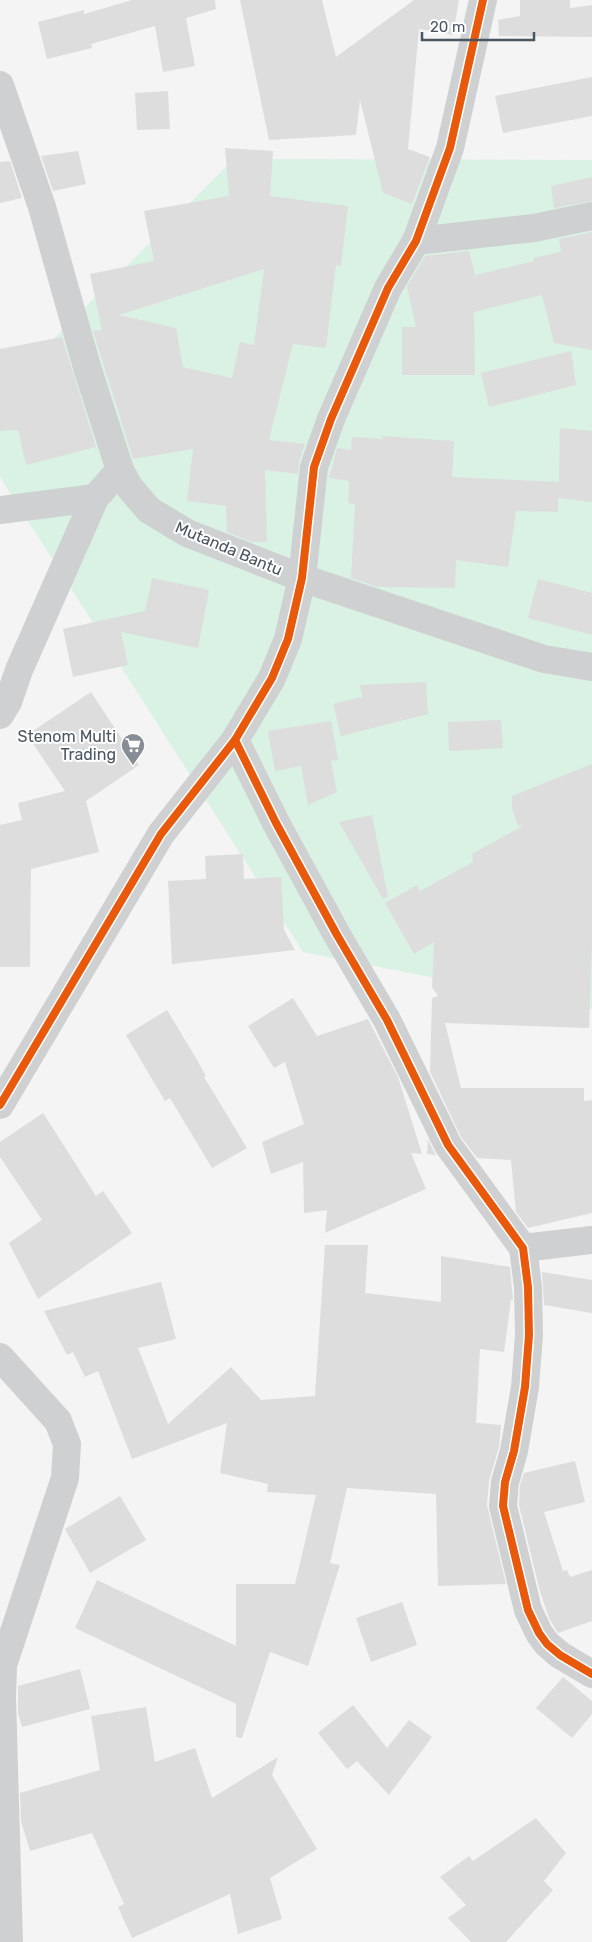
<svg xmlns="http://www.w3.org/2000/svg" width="592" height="1942" viewBox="0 0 592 1942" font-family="Rubik,sans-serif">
<rect width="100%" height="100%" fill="#f4f4f4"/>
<!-- green -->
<polygon fill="#d9f2e3" points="234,159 592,160 592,1009 303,952 0,477 0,392"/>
<!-- building -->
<g fill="#ddddde" fill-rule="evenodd">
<polygon points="132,0 215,0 216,9 186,18 195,66 163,72 155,26 91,44 92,48 47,59 38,22 84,10 84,14"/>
<polygon points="240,0 322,0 336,57 414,0 459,0 453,35 419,29 408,149 430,157 412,204 383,193 360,100 356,135 269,140"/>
<polygon points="520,0 570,0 570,8 592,5 592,37 499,36 498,20 520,16"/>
<polygon points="592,77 592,116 503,133 495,96"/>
<polygon points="168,91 170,129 137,130 135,93"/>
<path d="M225,148L273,151L270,196L348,206L341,266L336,265L326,348L293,344L269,440L305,444L299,462L298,474L265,470L267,542H252L227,532L226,506L187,501L193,449L133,459L93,331L102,330L90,274L154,261L144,211L229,196ZM264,269L254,345L240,342L232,378L183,367L176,328L119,315Z"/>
<polygon points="78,151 86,184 53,191 41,156"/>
<polygon points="10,161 22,198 0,203 0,162"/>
<polygon points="592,177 592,201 554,208 551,186"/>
<polygon points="592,232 592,350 554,343 542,295 474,312 475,375 402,375 402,327 416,327 407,287 425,256 469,251 475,275 534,261 533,258 561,252 559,239"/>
<polygon points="62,337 96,447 26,465 18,430 0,431 0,349"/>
<polygon points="571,351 576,385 489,407 481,373"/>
<polygon points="560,428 592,431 592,502 558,498 558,512 516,511 508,567 456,560 455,588 378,587 351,578 355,504 348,503 349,481 329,478 337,448 351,450 352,437 383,439 382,436 454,441 452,477 559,482"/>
<polygon points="152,578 209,590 198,648 121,632 128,665 73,677 63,629 145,611"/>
<polygon points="538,579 592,593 592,635 528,618"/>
<polygon points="426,682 428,714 341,736 333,704 362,697 360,685"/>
<polygon points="91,692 139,765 86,801 99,852 31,869 30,967 0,967 0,825 22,820 18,803 65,791 27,735"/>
<polygon points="501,720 503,748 449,751 448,722"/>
<polygon points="331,721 338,760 331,761 337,792 308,805 301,766 275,771 268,731"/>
<polygon points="592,764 592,944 589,1028 445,1023 461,1088 584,1088 584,1101 592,1100 592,1213 528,1228 516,1212 511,1160 477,1158 461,1137 430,1072 432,998 438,996 432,987 434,942 414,954 385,903 417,885 420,891 473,862 472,854 524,825 518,826 512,808 512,796"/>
<polygon points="372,815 388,897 383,899 339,822"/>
<polygon points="243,854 244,879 281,877 284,930 295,950 172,964 168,881 206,879 205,856"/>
<polygon points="293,998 317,1036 368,1019 398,1077 422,1154 411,1153 426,1189 325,1233 327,1210 304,1213 303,1162 271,1174 262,1142 304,1124 285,1062 274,1068 248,1026"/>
<polygon points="167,1010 196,1058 206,1076 204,1077 247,1148 212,1168 170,1098 165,1101 126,1035"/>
<polygon points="43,1113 96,1196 103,1191 132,1233 38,1299 9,1243 42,1220 0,1157 0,1142"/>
<polygon points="428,1139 434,1152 436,1155 427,1154"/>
<polygon points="325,1245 368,1245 365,1293 441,1302 441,1256 510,1267 513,1300 511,1300 504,1352 480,1349 476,1423 501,1425 499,1447 489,1481 487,1505 506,1584 438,1586 436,1494 347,1488 330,1563 340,1565 308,1666 270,1652 242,1738 236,1737 236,1704 75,1628 97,1580 236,1646 236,1584 295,1584 316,1495 267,1492 268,1484 220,1473 227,1423 132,1459 98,1371 85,1377 73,1352 67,1355 44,1311 161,1282 176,1339 138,1348 168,1424 231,1367 261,1400 315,1396"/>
<polygon points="542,1272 592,1280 592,1313 544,1305"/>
<polygon points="575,1461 585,1502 544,1512 563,1571 567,1570 570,1577 592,1570 592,1621 558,1633 549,1618 539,1588 519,1505 520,1485 524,1473"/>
<polygon points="120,1496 146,1540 90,1573 65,1529"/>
<polygon points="402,1602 417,1645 371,1662 356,1618"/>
<polygon points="80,1669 90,1709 22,1727 18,1713 18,1686"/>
<polygon points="563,1677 592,1701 592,1714 572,1738 536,1708"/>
<polygon points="353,1705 387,1748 409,1720 432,1737 389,1795 357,1761 347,1769 318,1733"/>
<polygon points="146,1707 155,1762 195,1748 212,1798 278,1757 272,1775 317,1849 270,1878 282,1919 238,1934 230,1894 132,1938 118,1907 124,1904 92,1833 30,1851 21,1821 20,1793 100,1770 91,1716"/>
<polygon points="536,1818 566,1853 544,1881 553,1890 506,1942 471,1942 448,1918 466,1905 440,1877 469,1856 473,1861"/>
</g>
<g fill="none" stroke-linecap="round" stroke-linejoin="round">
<!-- minor -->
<g stroke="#ced0d2" stroke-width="28">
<polyline points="0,85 42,207 87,367 120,470 130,488 149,510 187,533 302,578 544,659 592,667"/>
<polyline points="416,241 534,228 592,216"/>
<polyline points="0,510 95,498"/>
<polyline points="0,715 8,702 19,670 95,498 120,470"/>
<polyline points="235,740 276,823 337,935 387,1020 448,1145 523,1248 528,1287 529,1335 525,1387 514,1451 505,1482 503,1506 528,1610 539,1633 547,1644 560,1655 592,1674"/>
<polyline points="0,1105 161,834 235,740 272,678 288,639 302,578 314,467 331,419 388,288 416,241 450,148 483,0"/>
<polyline points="523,1248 592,1240"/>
<polyline points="0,1357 58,1421 67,1444 65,1478 3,1665 2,1698 9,1942"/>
</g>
<!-- cycleway casing -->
<g stroke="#fff" stroke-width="11">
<g id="cycleway">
<polyline points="235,740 276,823 337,935 387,1020 448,1145 523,1248 528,1287 529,1335 525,1387 514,1451 505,1482 503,1506 528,1610 539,1633 547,1644 560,1655 592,1674"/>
<polyline points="0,1105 161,834 235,740 272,678 288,639 302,578 314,467 331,419 388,288 416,241 450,148 483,0"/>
</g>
</g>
<!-- cycleway -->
<use href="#cycleway" stroke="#e8590c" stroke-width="8"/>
</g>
<!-- icons -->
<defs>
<g id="supermarket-pin" transform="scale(1.25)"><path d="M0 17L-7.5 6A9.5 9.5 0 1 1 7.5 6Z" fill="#868d94" stroke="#fff"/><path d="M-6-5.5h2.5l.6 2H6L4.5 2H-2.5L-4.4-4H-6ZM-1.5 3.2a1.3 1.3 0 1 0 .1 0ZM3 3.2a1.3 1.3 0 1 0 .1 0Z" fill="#fff"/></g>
</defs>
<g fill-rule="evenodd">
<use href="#supermarket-pin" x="133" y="745"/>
</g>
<g text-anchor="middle" stroke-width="4" stroke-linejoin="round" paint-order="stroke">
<!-- street labels -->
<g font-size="16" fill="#4a5661" stroke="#fff">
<text transform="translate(229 548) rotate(23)" y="6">Mutanda Bantu</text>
</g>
<!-- poi labels -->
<g font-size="16" fill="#4a5661" stroke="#fff" text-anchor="end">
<text x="116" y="742">Stenom Multi<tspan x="116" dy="18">Trading</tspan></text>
</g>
</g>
<!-- scale -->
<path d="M422 32v8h112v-8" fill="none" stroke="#4a5661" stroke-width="2.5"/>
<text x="430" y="32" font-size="15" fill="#4a5661" stroke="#ffffff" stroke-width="4" paint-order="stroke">20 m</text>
</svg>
